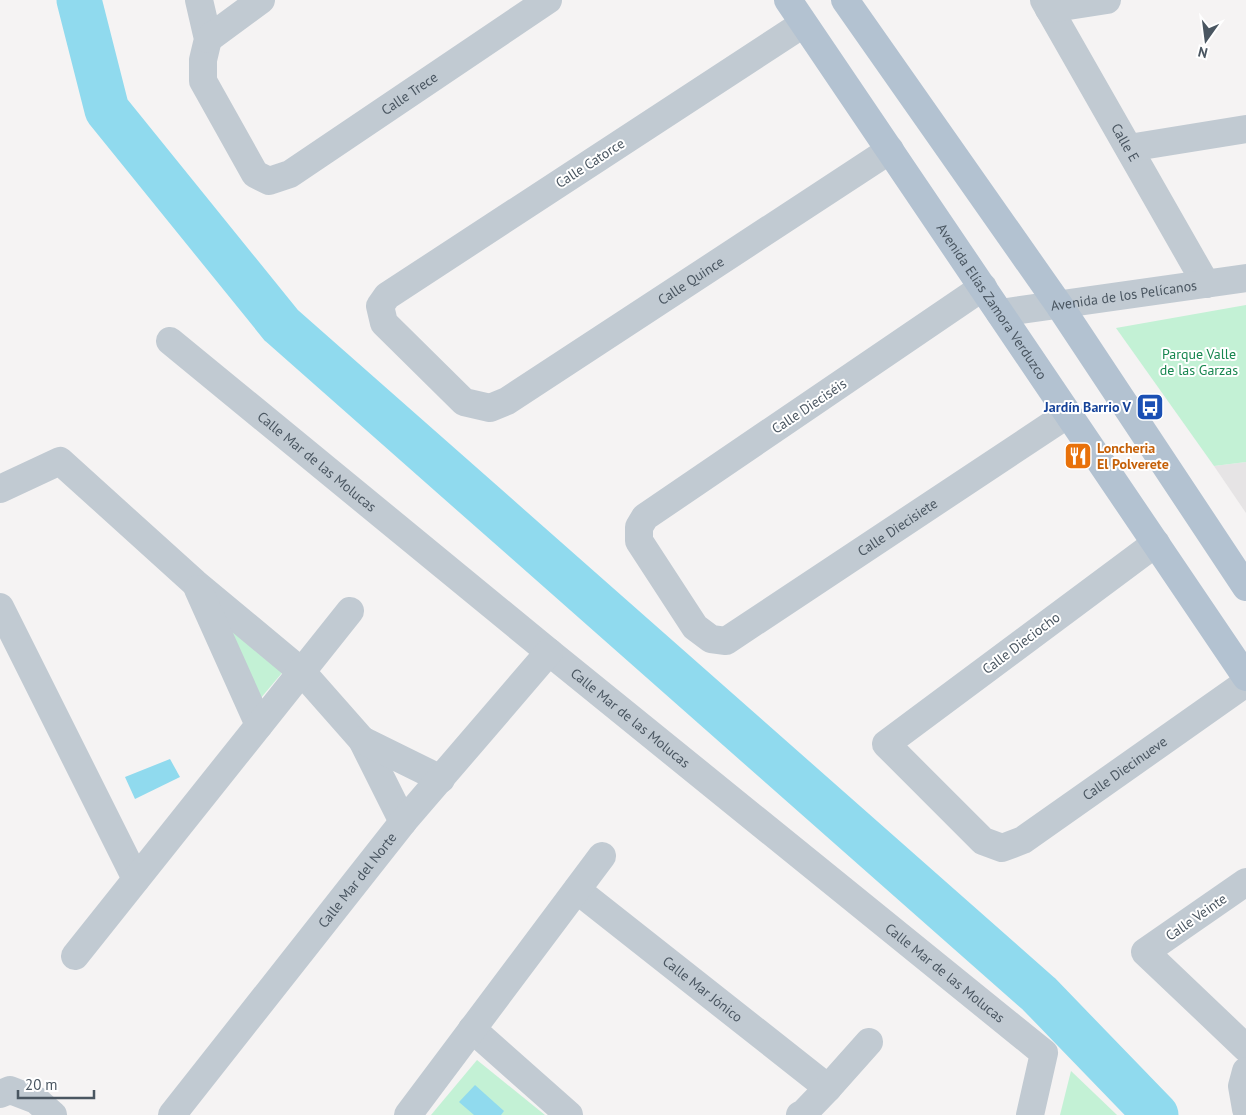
<svg xmlns="http://www.w3.org/2000/svg" width="1246" height="1115" viewBox="0 0 1246 1115" font-family="'PT Sans',sans-serif">
<rect width="100%" height="100%" fill="#f5f3f3"/>
<!-- education -->
<polygon fill="#e6e4e5" points="1246,462 1246,513 1214,466"/>
<!-- green -->
<g fill="#c3f1d5">
<polygon points="1246,305 1246,462 1214,466 1116,328"/>
<polygon points="222,624 287,667 260,699"/>
<polygon points="477,1060 545,1115 431,1115"/>
<polygon points="1071,1071 1117,1115 1060,1115"/>
</g>
<!-- water -->
<g fill="#90daee">
<polygon points="170,759 180,777 135,799 125,777"/>
<polygon points="475,1085 504,1111 501,1115 474,1115 459,1102"/>
</g>
<g fill="none" stroke-linecap="round" stroke-linejoin="round">
<!-- river -->
<polyline stroke="#90daee" stroke-width="45" points="79,0 107,110 281,325 1039,994 1156,1115"/>
<!-- street -->
<g stroke="#c1cad2" stroke-width="28">
<path id="s1" d="M199,0L208,39L203,60V81L255,174L269,181L290,174L548,0"/>
<path id="s2" d="M1044,0L1206,284"/>
<polyline points="1049,9 1107,0"/>
<path id="s3" d="M803,24L387,296L380,306L384,323L464,402L490,408L507,401L890,150"/>
<polyline points="208,39 261,0"/>
<polyline points="1129,148 1246,129"/>
<path id="s4" d="M983,287L645,517L639,527V541L695,627L711,639L726,641L1068,414"/>
<path id="s5" d="M1000,313L1246,278"/>
<path id="s6" d="M170,341L549,652L1044,1053L1030,1115"/>
<polyline points="0,489 60,461 195,583 302,672 362,740 403,822"/>
<path id="s7" d="M1156,543L886,744L983,841L1002,848L1023,840L1246,683"/>
<polyline points="198,589 259,725"/>
<polyline points="0,607 136,879"/>
<polyline points="362,740 441,779"/>
<polyline points="1246,882 1145,952 1246,1048"/>
<path id="s8" d="M577,890L828,1088"/>
<polyline points="75,956 350,611"/>
<polyline points="472,1029 569,1115"/>
<polyline points="1246,1071 1242,1086 1246,1109"/>
<polyline points="0,1094 10,1090 36,1100 53,1115"/>
<path id="s9" d="M172,1115L403,822L549,652"/>
<polyline points="408,1115 602,856"/>
<polyline points="800,1115 804,1113 828,1088 869,1042"/>
</g>
<!-- primary -->
<g stroke="#b3c2d1" stroke-width="28">
<path id="s10" d="M788,0L1246,677"/>
<polyline points="845,0 1059,305 1246,587"/>
</g>
</g>
<!-- icons -->
<defs>
<g id="bus-square" transform="scale(1.4375)"><rect x="-9" y="-9" width="18" height="18" rx="4" fill="#1a4fb4" stroke="#fff"/><path d="M-5-6H5V4H4V6H2V4H-2V6H-4V4H-5ZM-3.5-4V0h7V-4ZM-3.5 1.2v1.5H-2V1.2ZM2 1.2v1.5H3.5V1.2Z" fill="#fff"/></g>
<g id="restaurant-square" transform="scale(1.4375)"><rect x="-9" y="-9" width="18" height="18" rx="4" fill="#e8710a" stroke="#fff"/><path d="M-5-6h1v4h1v-4h1v4h1v-4h1v5L-1.5 .5V6h-2V.5L-5-1ZM5-6V6H3V1.5H1.5Q1.5-4 5-6Z" fill="#fff"/></g>
</defs>
<g fill-rule="evenodd">
<use href="#bus-square" x="1150" y="407"/>
<use href="#restaurant-square" x="1078" y="456"/>
</g>
<g text-anchor="middle" stroke-width="4" stroke-linejoin="round" paint-order="stroke">
<!-- street labels -->
<g font-size="14" fill="#4a5661" stroke="#fff">
<text dy="5" stroke="none"><textPath href="#s1" startOffset="371">Calle Trece</textPath></text>
<text dy="5" stroke="none"><textPath href="#s2" startOffset="164">Calle E</textPath></text>
<text transform="translate(590 163) rotate(-33)" y="5">Calle Catorce</text>
<text dy="5" stroke="none"><textPath href="#s3" startOffset="904">Calle Quince</textPath></text>
<text dy="5" stroke="none"><textPath href="#s5" startOffset="125">Avenida de los Pelícanos</textPath></text>
<text dy="5" stroke="none"><textPath href="#s10" startOffset="364">Avenida Elías Zamora Verduzco</textPath></text>
<text transform="translate(809 406) rotate(-34)" y="5">Calle Dieciséis</text>
<text dy="5" stroke="none"><textPath href="#s6" startOffset="190">Calle Mar de las Molucas</textPath></text>
<text dy="5" stroke="none"><textPath href="#s4" startOffset="778">Calle Diecisiete</textPath></text>
<text transform="translate(1021 643) rotate(-37)" y="5">Calle Dieciocho</text>
<text dy="5" stroke="none"><textPath href="#s6" startOffset="595">Calle Mar de las Molucas</textPath></text>
<text dy="5" stroke="none"><textPath href="#s7" startOffset="641">Calle Diecinueve</textPath></text>
<text dy="5" stroke="none"><textPath href="#s9" startOffset="299">Calle Mar del Norte</textPath></text>
<text transform="translate(1196 917) rotate(-35)" y="5">Calle Veinte</text>
<text dy="5" stroke="none"><textPath href="#s6" startOffset="1000">Calle Mar de las Molucas</textPath></text>
<text dy="5" stroke="none"><textPath href="#s8" startOffset="160">Calle Mar Jónico</textPath></text>
</g>
<!-- park labels -->
<g font-size="14" fill="#17864f" stroke="#fff">
<text x="1199" y="359">Parque Valle<tspan x="1199" dy="16">de las Garzas</tspan></text>
</g>
<!-- transit labels -->
<g font-size="14" font-weight="bold" fill="#164399" stroke="#fff" text-anchor="end">
<text x="1131" y="412">Jardín Barrio V</text>
</g>
<!-- food labels -->
<g font-size="14" font-weight="bold" fill="#c56008" stroke="#fff" text-anchor="start">
<text x="1097" y="453">Loncheria<tspan x="1097" dy="16">El Polverete</tspan></text>
</g>
</g>
<!-- north arrow -->
<g transform="translate(1206 40) rotate(194)" stroke="#ffffff" stroke-width="4" paint-order="stroke">
<path d="M0-4L9 19L0 12L-9 19Z" fill="#4a5661"/>
<text y="-8" font-size="14" font-weight="bold" text-anchor="middle" fill="#4a5661">N</text>
</g>
<!-- scale -->
<path d="M18 1090v8h76v-8" fill="none" stroke="#4a5661" stroke-width="2.5"/>
<text x="25" y="1090" font-size="15" fill="#4a5661" stroke="#ffffff" stroke-width="4" paint-order="stroke">20 m</text>
</svg>
